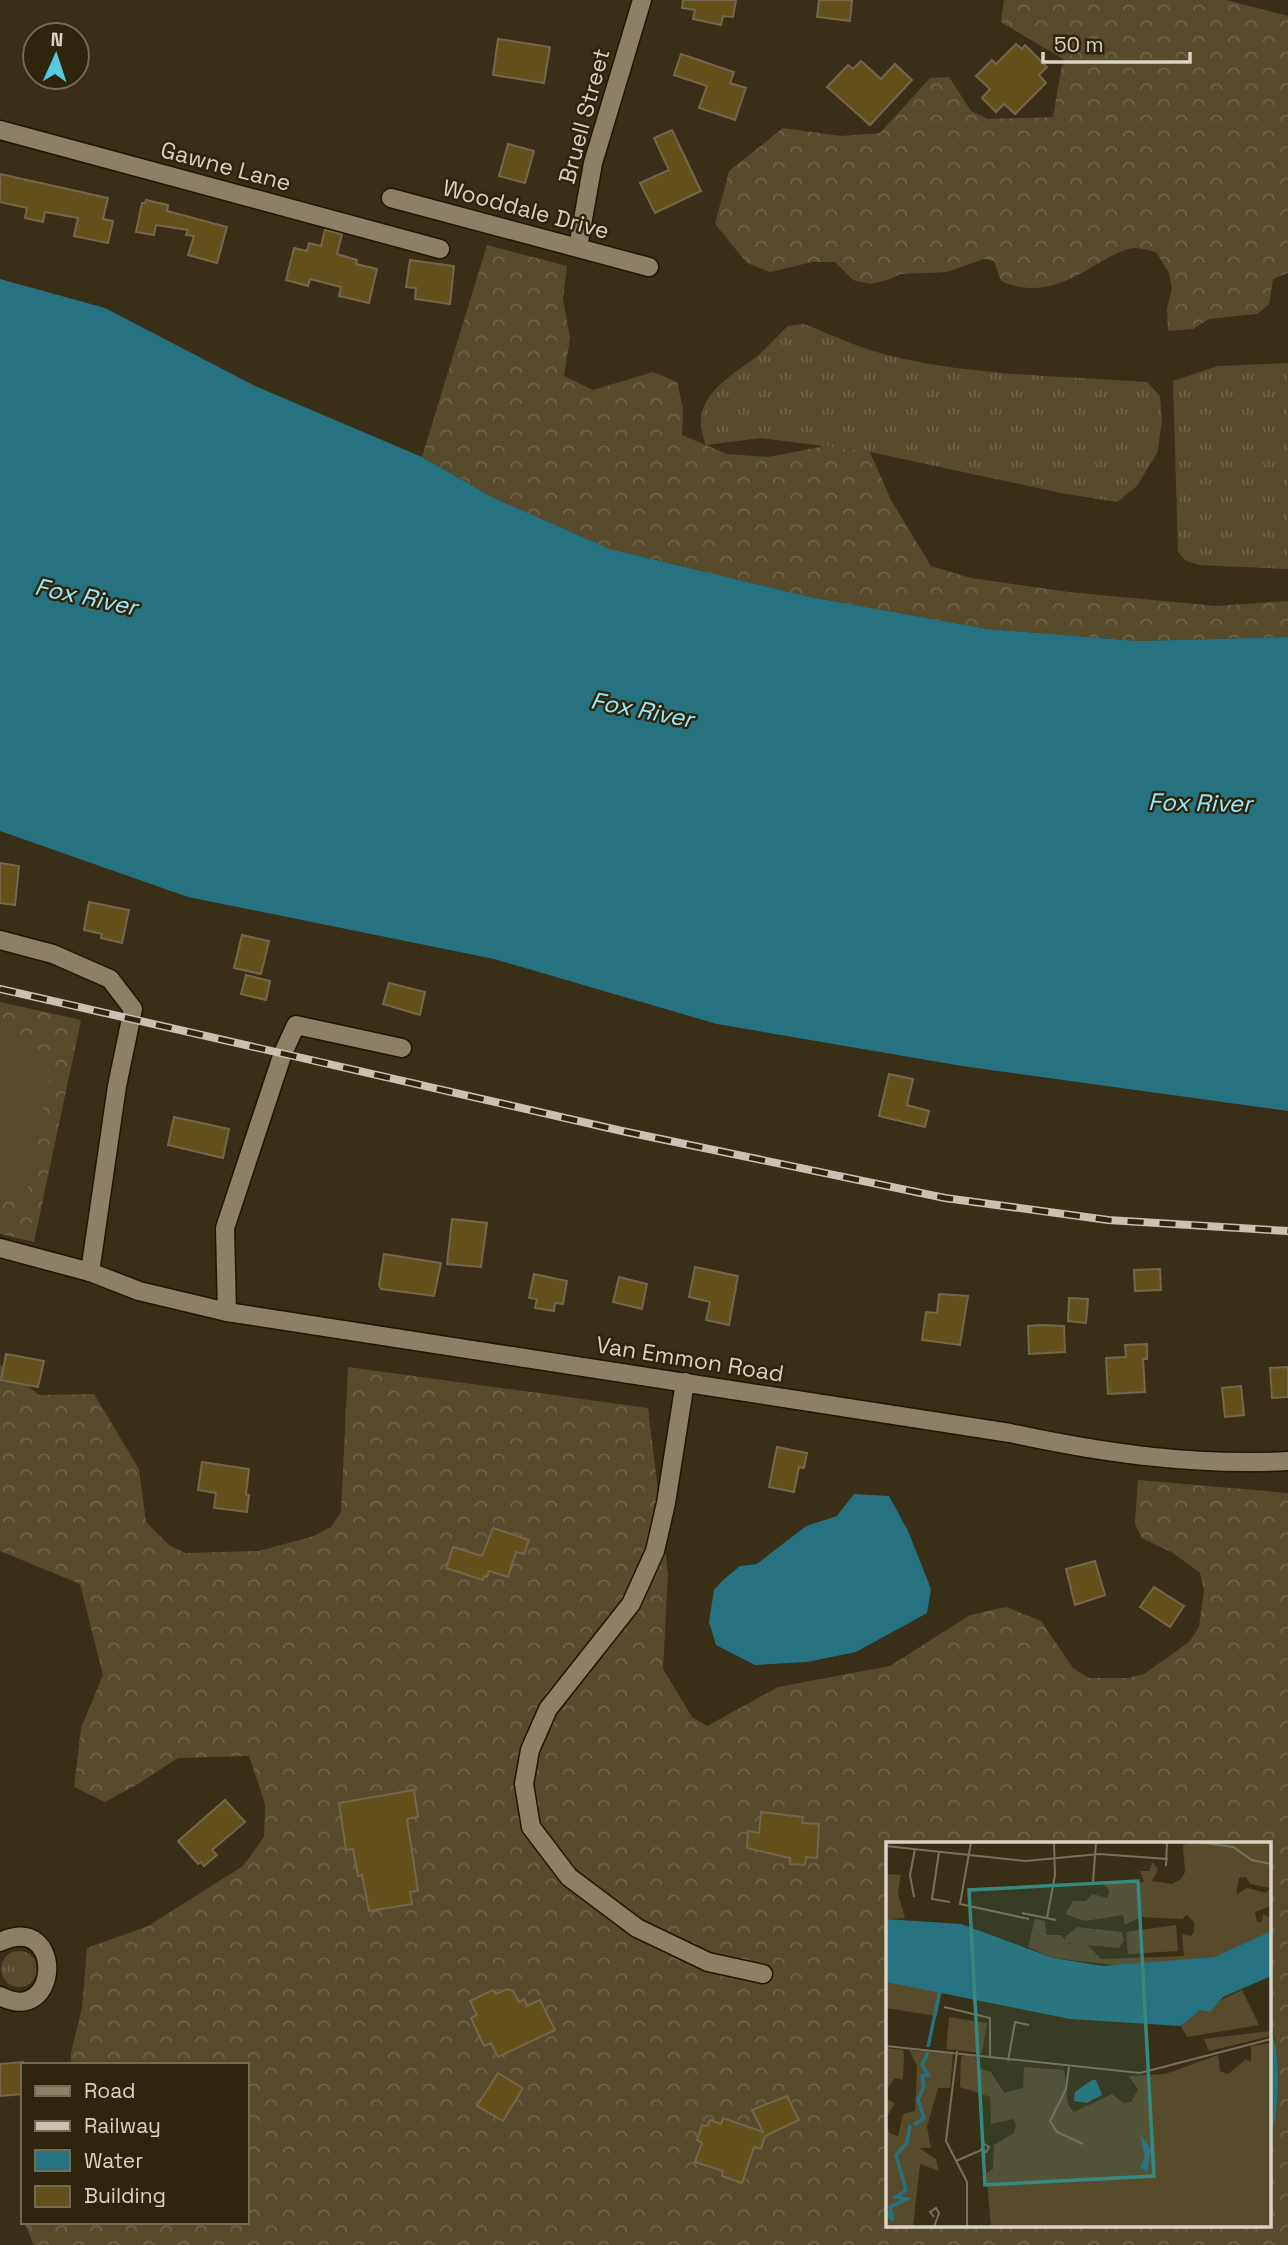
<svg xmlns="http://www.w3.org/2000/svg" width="1288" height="2245" viewBox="0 0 1288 2245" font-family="'Space Grotesk',sans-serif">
<defs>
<pattern id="grass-tufts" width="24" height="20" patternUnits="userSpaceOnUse" patternTransform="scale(1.75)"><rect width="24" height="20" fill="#584b2c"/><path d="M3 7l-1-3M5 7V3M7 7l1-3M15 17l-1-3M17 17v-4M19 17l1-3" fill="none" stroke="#6f6449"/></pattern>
<pattern id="forest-crowns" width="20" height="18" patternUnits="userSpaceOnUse" patternTransform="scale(1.75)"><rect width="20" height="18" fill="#584b2c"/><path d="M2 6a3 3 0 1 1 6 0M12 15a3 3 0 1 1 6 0" fill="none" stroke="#6f6449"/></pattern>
</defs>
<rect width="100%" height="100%" fill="#392f16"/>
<!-- grass -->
<g fill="url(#grass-tufts)">
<path d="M804,324C834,336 864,350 895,357C978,376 1063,376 1147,382L1160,396L1162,422L1157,453L1137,486L1117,502L1061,493L870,452L761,438L706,445C687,399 726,380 756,357C767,348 777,336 788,326Z"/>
<polygon points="1288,363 1288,569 1200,565 1186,561 1178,552 1173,381 1218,366"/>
<circle cx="19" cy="1969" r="18"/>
</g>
<!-- forest -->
<g fill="url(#forest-crowns)" fill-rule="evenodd">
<path d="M1004,0H1226L1288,16V273L1273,279L1269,304L1257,314L1209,319L1193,329L1168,331L1167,308L1172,289L1169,273L1156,252C1150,251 1141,248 1134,248C1123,249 1109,257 1099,263C1066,283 1039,297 1001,281L994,261L984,259L947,272L901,274L887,280L870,284L853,280L835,262H812L770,272L747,263L715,224L729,171L783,128L841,136L880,133L930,78L949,77L971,111L988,119L1053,117L1063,59L1001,22Z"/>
<polygon points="487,245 567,266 563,299 570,338 564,376 593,390 653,372 677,382 683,408 682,435 727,454 768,457 825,446 870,452 891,500 931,566 971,578 1069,592 1216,606 1288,601 1288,637 1138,641 988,629 810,597 610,549 492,497 422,457"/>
<polygon points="0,1002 81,1020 34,1242 0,1234"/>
<path d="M0,1364L39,1395L94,1394L139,1469L146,1522L170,1546L186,1553L259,1551L314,1536L331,1527L341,1512L348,1367L648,1408L668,1574L663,1669L692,1717L707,1726L778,1687L890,1666L970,1615L1006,1607L1041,1621L1073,1668L1089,1678H1127L1144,1674L1189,1642L1199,1627L1204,1590L1200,1573L1173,1553L1142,1538L1135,1524L1138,1480L1288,1493V2245H34L24,2222H247V2065H71V2053L82,2008L87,1948L148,1926L243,1866L264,1837L265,1804L249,1756L178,1758L138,1784L105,1802L74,1787L81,1728L103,1675L80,1584L0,1551ZM887,1844H1269V2022L1275,2040L1273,2130L1269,2144V2226H887Z"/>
</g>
<!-- pitch -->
<polygon fill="#584b2c" points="0,1041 54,1053 25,1203 0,1197"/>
<!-- water -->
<g fill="#277281">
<polygon points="0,279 105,308 255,386 422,457 492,497 610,549 810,597 988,629 1138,641 1288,637 1288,1111 962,1066 717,1024 494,959 188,897 0,831"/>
<polygon points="854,1494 889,1496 908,1531 931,1589 927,1613 856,1652 807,1662 755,1665 716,1645 709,1622 714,1590 722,1581 740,1566 757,1564 806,1526 837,1516"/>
<path d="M1269,2022C1282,2059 1280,2107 1269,2144Z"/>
</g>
<!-- building -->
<g fill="#64501a" stroke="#73684e" stroke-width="2">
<polygon points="683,0 736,0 733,17 723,16 721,25 693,19 695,10 682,8"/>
<polygon points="819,0 852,0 850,21 817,17"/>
<polygon points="498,39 550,47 544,83 493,75"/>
<polygon points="1016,44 1022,49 1025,45 1047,67 1039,75 1046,83 1015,114 1004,104 996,112 982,98 990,89 976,76 992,60 996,64"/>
<polygon points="681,54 734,72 730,83 746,88 735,120 699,108 707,86 674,75"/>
<polygon points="861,61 881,79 895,64 912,80 870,125 827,87 848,65 853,69"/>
<polygon points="672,130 701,191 655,213 640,183 669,170 654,138"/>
<polygon points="508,144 534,151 525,183 499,176"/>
<polygon points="0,174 108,198 103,219 113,221 108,243 74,236 78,218 45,212 43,222 25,218 27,208 0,202"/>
<polygon points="146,200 168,205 167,211 227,227 217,263 188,255 194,236 186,235 188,230 156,225 154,235 136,232 142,203 145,203"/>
<polygon points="325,230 342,234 337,254 357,260 356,264 377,269 369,303 339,296 341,287 310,279 308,286 286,280 294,248 307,251 309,243 321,246"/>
<polygon points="410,260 454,266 450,304 415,299 416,288 406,287"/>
<polygon points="0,863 19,866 15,905 0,903"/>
<polygon points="89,902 129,910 122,943 101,938 102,934 84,930"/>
<polygon points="242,935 269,941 261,974 234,968"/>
<polygon points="246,975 270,981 266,1000 241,994"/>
<polygon points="389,983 425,992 420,1015 383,1004"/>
<polygon points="889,1074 913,1079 907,1105 929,1111 925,1127 879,1116"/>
<polygon points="174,1117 229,1129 223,1158 168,1145"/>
<polygon points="452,1219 487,1223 481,1267 447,1264"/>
<polygon points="384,1254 441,1263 434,1296 381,1289 379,1285"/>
<polygon points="695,1267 738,1276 729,1325 706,1320 710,1302 689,1297"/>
<polygon points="1160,1269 1161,1290 1135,1291 1134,1270"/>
<polygon points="534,1274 567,1281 563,1304 555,1303 554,1311 535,1308 537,1299 529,1298"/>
<polygon points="619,1277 647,1284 642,1309 613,1302"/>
<polygon points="939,1294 968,1296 960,1345 922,1340 926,1312 937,1313"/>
<polygon points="1069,1298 1088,1299 1086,1323 1068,1321"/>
<polygon points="1041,1325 1064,1326 1065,1352 1029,1354 1028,1326"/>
<polygon points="1147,1344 1147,1359 1143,1359 1145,1392 1108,1394 1106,1358 1126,1357 1125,1345"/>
<polygon points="6,1354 44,1361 38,1387 1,1380"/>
<polygon points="1288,1367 1288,1397 1272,1398 1270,1368"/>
<polygon points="1241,1386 1244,1415 1225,1417 1222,1388"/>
<polygon points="777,1447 807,1453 804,1468 799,1467 794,1492 769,1487"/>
<polygon points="202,1462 249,1469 246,1494 249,1495 247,1512 214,1508 216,1493 198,1490"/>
<polygon points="493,1528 529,1540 524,1554 516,1552 508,1577 489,1571 487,1577 484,1576 483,1580 446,1568 453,1547 482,1556"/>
<polygon points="1095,1561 1105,1595 1075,1605 1066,1569"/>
<polygon points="1154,1587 1184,1606 1170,1627 1140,1607"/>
<polygon points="414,1790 418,1817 407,1819 418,1891 410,1892 412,1904 369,1911 362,1875 358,1876 353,1849 346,1850 339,1803"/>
<polygon points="225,1800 245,1822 212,1850 217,1855 204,1866 201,1862 198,1864 178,1841"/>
<polygon points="761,1812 803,1817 802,1823 819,1824 817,1858 806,1857 805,1865 790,1864 790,1858 747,1848 748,1831 759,1833"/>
<polygon points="507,1989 513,1991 519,2002 524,1999 527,2006 540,2000 555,2030 498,2057 491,2043 484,2046 471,2018 477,2015 470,2001 493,1990 496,1994"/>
<polygon points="23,2062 23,2094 0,2096 0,2064"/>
<polygon points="498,2073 523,2088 503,2121 477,2106"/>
<polygon points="787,2096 799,2120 765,2136 761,2149 754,2147 742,2183 722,2176 723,2171 695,2162 702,2143 697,2140 702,2125 707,2126 710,2120 721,2124 723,2118 763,2132 752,2110"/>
</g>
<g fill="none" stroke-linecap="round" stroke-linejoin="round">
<!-- minor casing -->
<g stroke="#201701" stroke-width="21">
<g id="minor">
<polyline points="0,130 440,249"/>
<polyline points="391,198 649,267"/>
<polyline points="578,247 593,163 642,0"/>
<polyline points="0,940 53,954 110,979 133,1009 117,1086 90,1272"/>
<polyline points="227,1312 225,1228 283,1053 296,1025 402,1048"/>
<polyline points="685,1382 666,1503 655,1551 631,1604 548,1709 530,1750 524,1784 531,1827 569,1877 637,1928 708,1962 763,1974"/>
<path d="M0,1942C65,1911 61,2028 0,1996"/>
</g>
</g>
<!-- tertiary casing -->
<g stroke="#201701" stroke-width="21">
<path id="tertiary" d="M0,1248L90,1272L139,1291L227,1312L1010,1433C1102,1453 1194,1466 1288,1461"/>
</g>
<!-- minor -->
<use href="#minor" stroke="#8c8165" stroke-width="18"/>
<!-- tertiary -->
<use href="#tertiary" stroke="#8c8165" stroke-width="18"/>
<!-- rail casing -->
<g stroke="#c9c2b2" stroke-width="8">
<polyline id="rail" points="0,989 622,1131 945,1198 1108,1220 1288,1231"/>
</g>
<!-- rail -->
<use href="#rail" stroke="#2f250c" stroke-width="5" stroke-dasharray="16" stroke-linecap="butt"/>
</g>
<g text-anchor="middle" stroke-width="5" stroke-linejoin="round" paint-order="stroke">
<!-- street labels -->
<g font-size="23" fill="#d9d3c4" stroke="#2f250c">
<text transform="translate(584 116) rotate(-75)" y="8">Bruell Street</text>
<text transform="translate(226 166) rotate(15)" y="8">Gawne Lane</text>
<text transform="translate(526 209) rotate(15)" y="8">Wooddale Drive</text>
<text transform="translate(690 1359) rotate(9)" y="8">Van Emmon Road</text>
</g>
<!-- water labels -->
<g font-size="24" font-style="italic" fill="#98ebfe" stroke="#2f250c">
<text transform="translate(86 597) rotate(12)" y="8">Fox River</text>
<text transform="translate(642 710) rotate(11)" y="8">Fox River</text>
<text transform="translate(1200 803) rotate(1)" y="8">Fox River</text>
</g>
</g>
<!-- overview -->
<g transform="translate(886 1842)">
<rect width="385" height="385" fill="#392f16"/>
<path d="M290,83L292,109L242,112L240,90ZM191,85L236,90L238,99L233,106L179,101V95Z" fill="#584b2c"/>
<path d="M305,0H385V64L369,70L371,80H376L377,72L385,76V89L328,115L237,124L167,116L142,105L149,77L159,79L160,93H175L182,102L200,101L215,117L298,114L296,92L305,94L308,90V80L301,73L296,77L254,75L239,83L237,73L199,79L179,72L187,59H200L206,52L222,56L223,48L215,40H258L254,29H263L267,20L272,28L266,39L286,42L295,37L299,30L297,3ZM360,35L364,42L384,46L380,51L361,46L350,53L353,36ZM0,32L15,33L12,52L19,76L0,77ZM0,140L56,149L51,174L0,166ZM356,148L373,183L301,195L295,184L314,168ZM63,175L101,181L96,211L60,207ZM385,189V194L323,209L318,197ZM0,206L17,208L18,213L17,238L9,236L1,247V257L9,261L2,273L0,272ZM23,208L67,212L64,246H52L41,285L45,306H33L50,317L53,329L34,322L27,385H0V278L3,291L12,294L17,272L29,269L31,224ZM80,213L89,214L92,226L105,230L118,251L137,246L138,225L178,228L182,262L188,270L226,252L238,261L245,260L252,248L243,234L279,232L332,213L334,229L342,232L360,217L368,222L385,255V385H105L100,331L107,327L108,303L128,291L130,283L128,277L105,282L104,255L74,245L75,215Z" fill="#584b2c" fill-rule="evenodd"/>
<path d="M385,201V255L365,221V204Z" fill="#584b2c"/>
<path d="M76,182L97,186L95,206L79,197Z" fill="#584b2c"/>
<path d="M0,77L75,82L167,116L217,124L328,115L385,89V134L337,155L324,170L314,168L295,184L184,177L0,140ZM206,238H210L216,253L201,261L188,259L189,250ZM254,292L265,307L261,330L254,325L259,316Z" fill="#277281"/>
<path fill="none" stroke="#277281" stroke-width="3.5" d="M42,205L54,148M28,283L38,276L32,258L38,244L36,234L42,233L36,223L42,210M0,370L7,378L4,365L21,357L10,355L20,348L10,313L21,301L24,283"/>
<path fill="none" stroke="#79715c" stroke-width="2" d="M85,0L74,62L143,77M313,0L347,5L366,18L385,22M0,4L140,19L213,12L282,17M53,10L46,57L64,60M280,24L281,0M207,40L210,0M28,55L24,33L29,7M136,71L170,78M161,76L169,33L168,0M58,165L104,176V214M0,204L254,231L385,197M71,209L60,299L81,340V385M122,219L129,180L143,183M183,225L180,247L164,279L171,290L197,302M70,319L95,308L100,310L103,305L98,302L95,308M48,385L53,371L50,366L44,370L48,375"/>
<path fill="#37897f" fill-opacity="0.15" stroke="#37897f" stroke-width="3.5" d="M252,39L268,334L99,343L83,48Z"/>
<rect width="385" height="385" fill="none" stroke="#d9d3c4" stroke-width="3.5"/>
</g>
<!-- legend -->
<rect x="21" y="2063" width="228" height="161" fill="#2f250c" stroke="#736b56" stroke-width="2"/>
<rect x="35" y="2086" width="35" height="10" fill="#8c8165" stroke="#736b56" stroke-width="2"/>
<text x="84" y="2098" font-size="21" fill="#d9d3c4">Road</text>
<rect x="35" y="2121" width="35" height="10" fill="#c9c2b2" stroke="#736b56" stroke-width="2"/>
<text x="84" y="2133" font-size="21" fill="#d9d3c4">Railway</text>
<rect x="35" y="2150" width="35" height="21" fill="#277281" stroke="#736b56" stroke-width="2"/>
<text x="84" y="2168" font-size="21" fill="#d9d3c4">Water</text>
<rect x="35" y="2186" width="35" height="21" fill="#64501a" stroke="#736b56" stroke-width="2"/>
<text x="84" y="2203" font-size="21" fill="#d9d3c4">Building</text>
<!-- north arrow -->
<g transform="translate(56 56) rotate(3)"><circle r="33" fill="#2f250c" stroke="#736b56" stroke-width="2"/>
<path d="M0-5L12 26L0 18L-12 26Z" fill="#56c9e1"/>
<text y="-10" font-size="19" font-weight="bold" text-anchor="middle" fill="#d9d3c4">N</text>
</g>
<!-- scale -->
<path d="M1043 52v10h147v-10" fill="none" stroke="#d9d3c4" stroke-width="3.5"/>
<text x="1054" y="52" font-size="21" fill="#d9d3c4" stroke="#2f250c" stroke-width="5" paint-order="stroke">50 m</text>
</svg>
